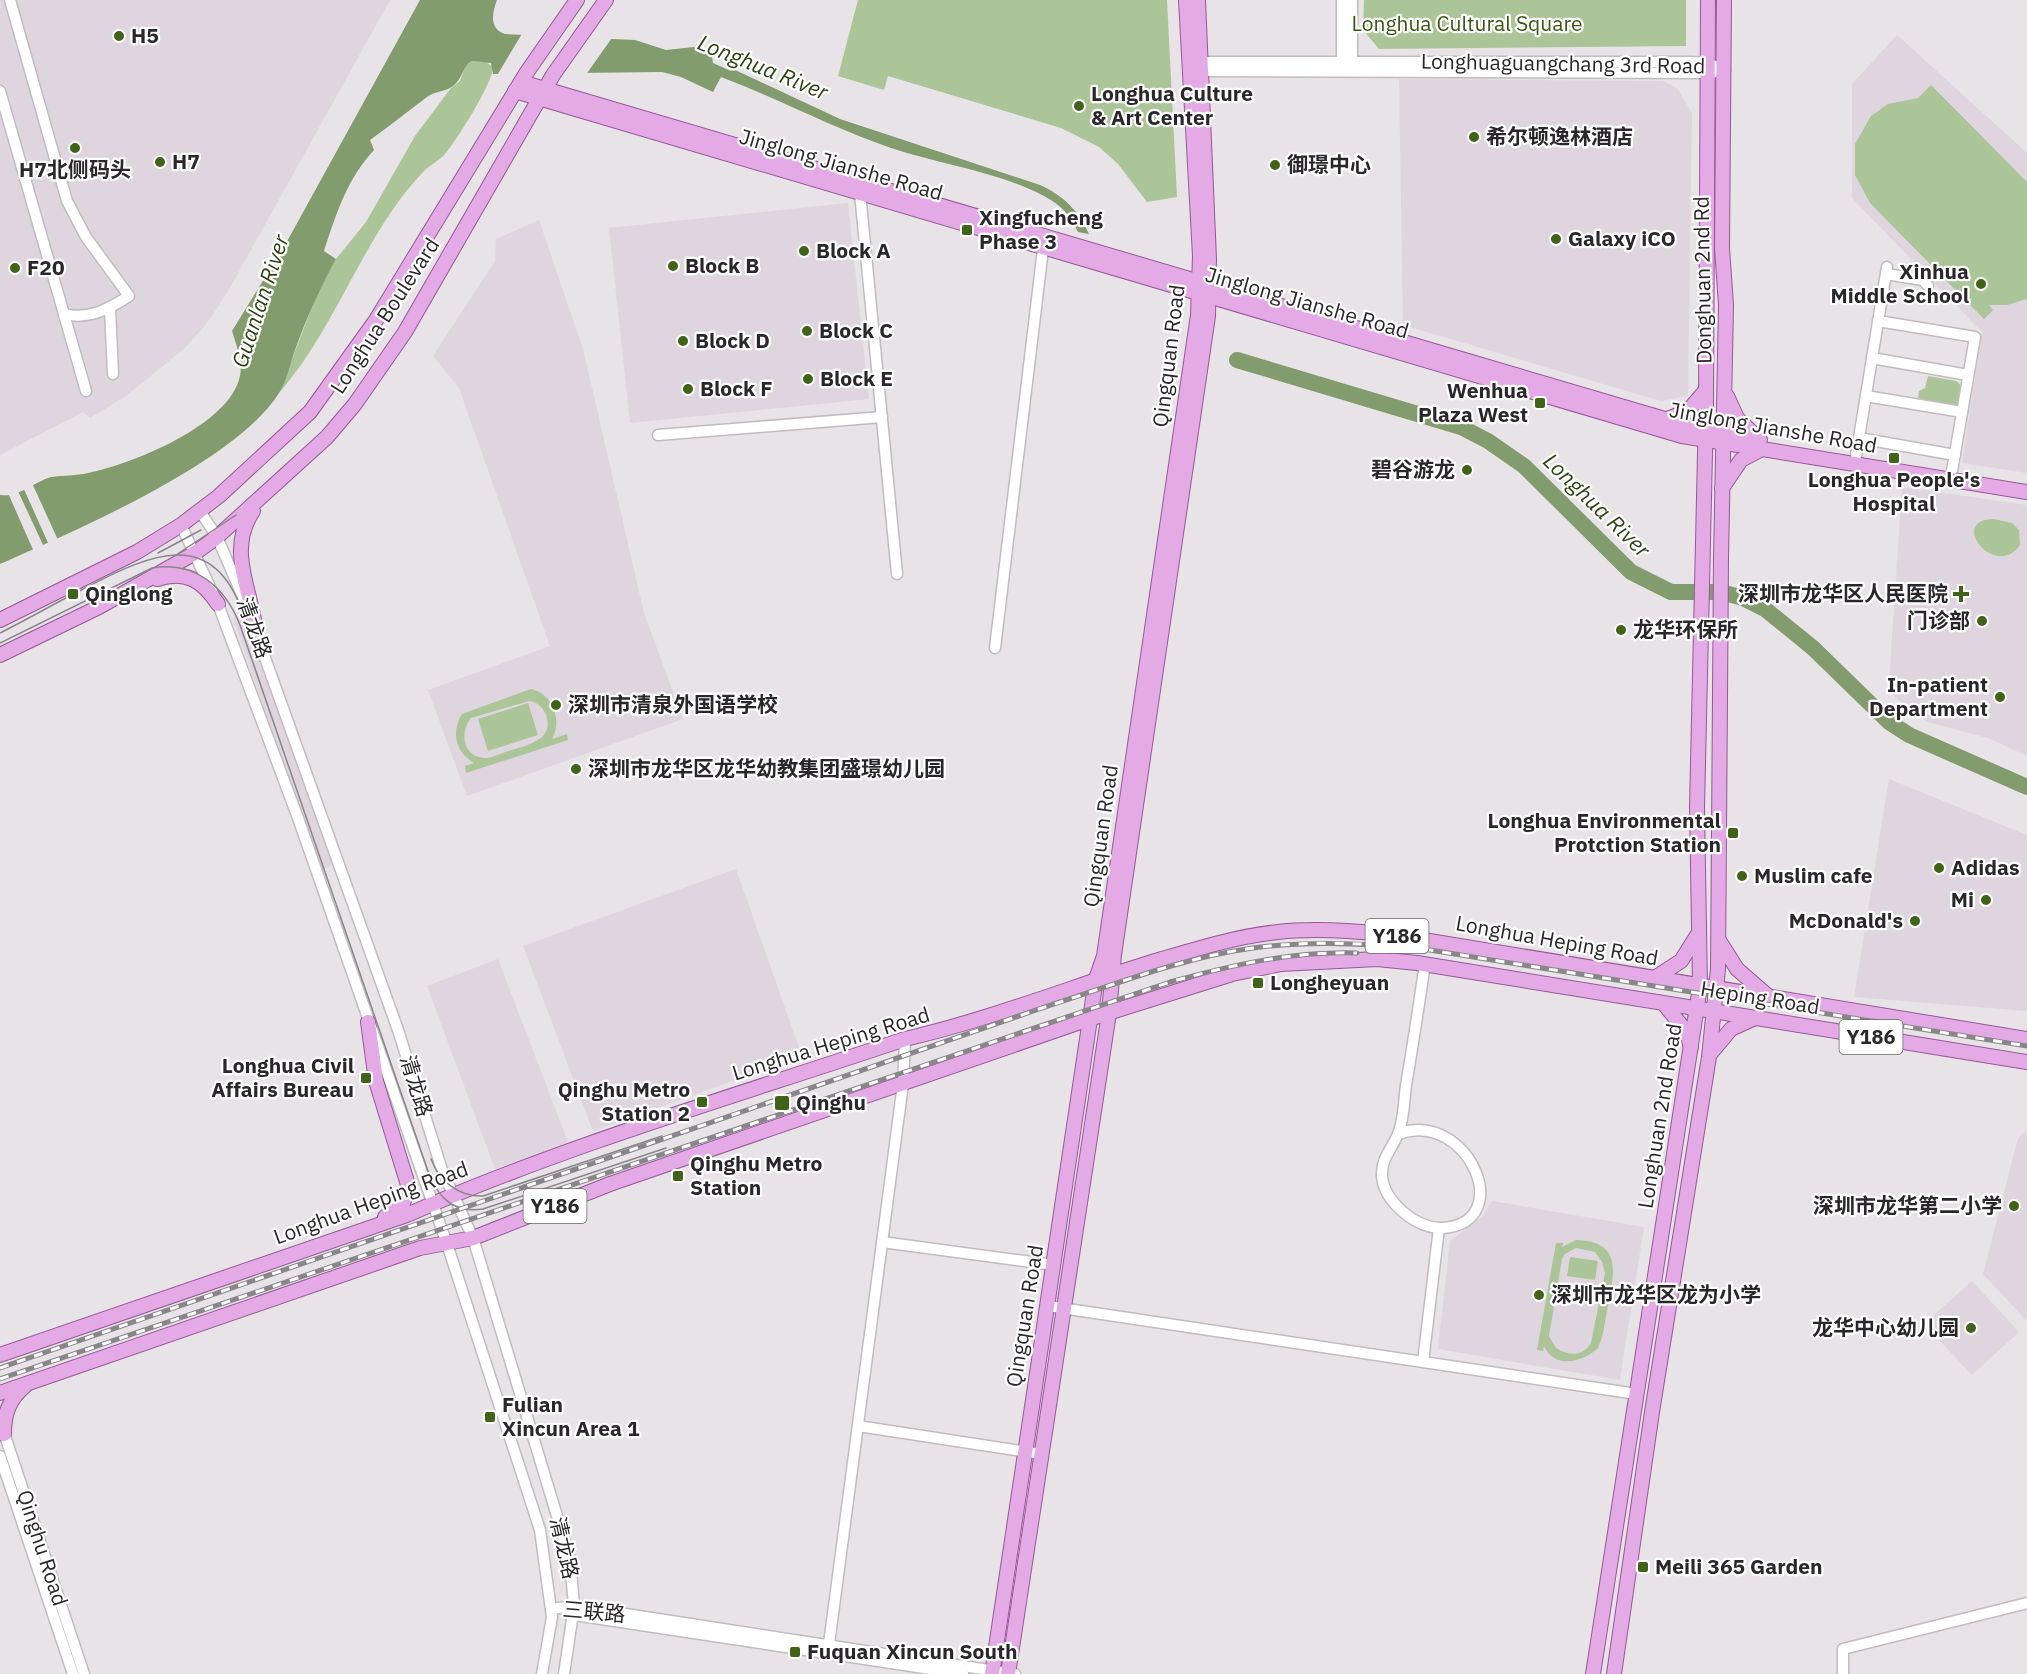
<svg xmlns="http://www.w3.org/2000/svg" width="2027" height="1674" viewBox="0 0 2027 1674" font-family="'IBM Plex Sans','Noto Sans SC',sans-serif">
<rect width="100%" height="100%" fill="#e7e3e7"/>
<!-- built -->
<g fill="#dfd5df">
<polygon points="0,0 390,0 227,293 207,323 186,347 126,396 90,418 83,412 0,455"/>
<polygon points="1897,35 2027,153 2027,473 1962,463 1982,332 1852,198 1852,84"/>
<polygon points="1399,79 1663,81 1677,88 1692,113 1688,396 1661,401 1403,325"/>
<polygon points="848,203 869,399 630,423 609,228"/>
<polygon points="539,220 583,349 644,613 683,719 467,796 428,690 550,646 459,388 433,356 495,261 496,239"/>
<polygon points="1902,487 2027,505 2027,756 1988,738 1927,722 1894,696 1889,683"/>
<polygon points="244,614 334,865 320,870 233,618"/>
<polygon points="1889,779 2027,835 2027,1011 1854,997"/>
<polygon points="736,869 802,1056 593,1131 523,946"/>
<polygon points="498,959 568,1142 495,1169 427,986"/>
<polygon points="2027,1130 2027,1321 1983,1274 2018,1138"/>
<polygon points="1492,1201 1644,1227 1620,1380 1438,1349 1450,1241 1483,1216"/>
<polygon points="1972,1281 2019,1332 1972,1375 1924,1324"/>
</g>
<!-- green -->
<g fill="#acc598" fill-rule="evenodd">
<polygon points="858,0 1167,0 1177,197 1147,202 1118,164 1099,147 1061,128 888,76 884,90 838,76"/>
<polygon points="1364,0 1686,0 1686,46 1379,49 1363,30"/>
<path d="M472,61L486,62L493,67C494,81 456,142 445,154C439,161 430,165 424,171C364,233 337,327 279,393L317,294L336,259L366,222L415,136L451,88L460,81L465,67Z"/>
<polygon points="1931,85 2027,182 2027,299 2007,305 1989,305 1993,310 1984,319 1870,203 1855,175 1855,144 1871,116 1888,104 1918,98"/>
<polygon points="1928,376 1956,381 1961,385 1959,408 1924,404 1918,399 1919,391 1925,388"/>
<path d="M1994,519L2012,523L2019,530L2020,545C1995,581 1947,519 1994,519Z"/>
<path d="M531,689C552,693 563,720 552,739L567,734L568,740L466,773L465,766L474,763C455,752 451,732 462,714ZM529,701C537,702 543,707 546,715C555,740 527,745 509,751C501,753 491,759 483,758C462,755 460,732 471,718Z"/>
<polygon points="528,703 538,735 488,751 478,719"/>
<path d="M1576,1240C1623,1241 1614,1273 1608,1306C1605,1320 1604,1335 1598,1348C1583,1362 1555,1370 1544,1346L1543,1351L1537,1350L1556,1243H1563L1562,1247ZM1576,1248L1595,1252L1602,1262L1605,1273L1591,1343C1582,1357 1569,1356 1556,1348L1549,1336L1562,1259L1565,1254Z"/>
<polygon points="1570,1257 1598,1261 1595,1280 1567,1276"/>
</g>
<!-- water -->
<path fill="#829c6d" d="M420,0H497C492,13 489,29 505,34L635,40L666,50L694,47L712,57L713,63L731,71L733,69L840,119L1040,185C1064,196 1078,210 1089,234L1078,232C1070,215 1061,205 1044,196C996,171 942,165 891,148C833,128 779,99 721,77L713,92L681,77L662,72L493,74L491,63L472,61C462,66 463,79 453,86C445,92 435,91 427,97C408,111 390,126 370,140L374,150C347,179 336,214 324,251L336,259C320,288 306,319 295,350C290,364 287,381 279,393C236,462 75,531 0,564V495C18,498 34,482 51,477C63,475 76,476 88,473C132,464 230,425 240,376C243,362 236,344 232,331L285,245Z"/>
<!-- pier -->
<g fill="#e7e3e7">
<polygon points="523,32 614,35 585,76 496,77"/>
<polygon points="32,483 58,540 49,545 23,487"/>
<polygon points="17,489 44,547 34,552 8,493"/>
</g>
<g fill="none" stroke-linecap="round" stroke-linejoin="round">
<!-- river -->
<polyline stroke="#829c6d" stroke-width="16" points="1237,360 1461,427 1488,441 1524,466 1631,572 1671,592 1721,592 1743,598 1765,609 1813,648 1889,722 1909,735 2027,787"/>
<!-- minor casing -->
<g stroke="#c0bcc0" stroke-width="13">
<g id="minor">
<path d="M10,0L67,201L86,237L129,296C109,309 89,320 64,314"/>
<polyline points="1342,0 1342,63 1345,68"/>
<polyline points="1201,62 1692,62 1707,63 1725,70"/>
<polyline points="1349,68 1352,62 1352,0"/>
<polyline points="1201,71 1713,73"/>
<polyline points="0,91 86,391"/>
<polyline points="860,193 897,574"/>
<polyline points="1886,274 1923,280 1928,286"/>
<polyline points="110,309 113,374"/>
<polyline points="1878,321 1975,337 1952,471"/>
<polyline points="1872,358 1968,375"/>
<polyline points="1866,396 1962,412"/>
<polyline points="658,435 882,417"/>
<polyline points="1859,438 1955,455"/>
<polyline points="1856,456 1887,267"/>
<polyline points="200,511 217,537 246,604"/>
<polyline points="181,525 218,604 298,818 447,1244 540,1530 552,1617 542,1674"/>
<polyline points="254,627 398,1030 442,1170 473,1238 570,1559 574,1606 564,1674"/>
<polyline points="995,648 1044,241"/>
<path d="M1398,1134C1468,1108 1518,1224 1442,1228C1417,1229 1384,1202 1382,1176C1381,1158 1392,1149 1398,1134C1404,1120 1404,1100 1406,1085C1413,1045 1419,1004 1425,964"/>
<polyline points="882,1242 1054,1265"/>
<polyline points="1048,1306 1637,1394"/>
<polyline points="1423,1362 1439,1228"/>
<polyline points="858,1426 1041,1454"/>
<polyline points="2,1427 84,1674"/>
<polyline points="0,1456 73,1674"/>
<polyline points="551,1609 574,1606 1015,1674"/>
<polyline points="568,1614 963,1674"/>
<polyline points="829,1644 903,1084 905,1039"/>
<polyline points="1843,1674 1843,1649 2027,1603"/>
</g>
</g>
<!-- major casing -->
<g stroke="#965898" stroke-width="16">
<g id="major">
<polyline points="521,82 1685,425 1755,440"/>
<polyline points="515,91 1682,436 2027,492"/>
<polyline points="1727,396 1737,418 1760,440"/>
<polyline points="1667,419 1688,411 1706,390"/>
<polyline points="1722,488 1741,460 1760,450"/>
<path d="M253,511C226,551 252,590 256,633"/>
<path d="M157,579C186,570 202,580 218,604"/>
<polyline points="0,620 137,552 181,525 219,496 310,412 376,320 527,72 577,0"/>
<polyline points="0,655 99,607 195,553 217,537 327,437 355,404 405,332 553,75 606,0"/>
<polyline points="1720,942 1737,969 1768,996"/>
<polyline points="1653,979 1681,961 1698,934"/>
<polyline points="1664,1004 1686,1031 1691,1047"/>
<polyline points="368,1022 376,1081 408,1185 403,1204 385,1217"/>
<polyline points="1711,1053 1731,1029 1753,1019"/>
<path d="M0,1355L407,1215C568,1144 739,1095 905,1039C992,1019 1076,985 1162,959C1199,948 1239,936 1278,932C1314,928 1350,931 1387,934L2027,1039"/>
<polyline points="0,1393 420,1248 473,1238 610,1184 1092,1018 1232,974 1281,964 1377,959 1417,963 2027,1062"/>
<path d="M4,1434C4,1414 9,1399 25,1386"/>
<polyline points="992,1674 1096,979 1104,956 1198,315 1200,256 1186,0"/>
<polyline points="1008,1674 1109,1013 1114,955 1208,316 1209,259 1198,0"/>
<polyline points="1593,1674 1700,987 1697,808 1706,409 1708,0"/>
<polyline points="1614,1674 1652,1412 1709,1057 1718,969 1721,559 1726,305 1722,248 1724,0"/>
</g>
</g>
<!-- minor -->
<use href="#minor" stroke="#fff" stroke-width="10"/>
<!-- major -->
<use href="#major" stroke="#e3aae5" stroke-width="14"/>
<!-- tram -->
<g stroke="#898689" stroke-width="1.5">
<polyline points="158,553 201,530"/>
<polyline points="176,555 236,515"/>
<path d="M0,633C30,618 59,601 89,586C149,555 212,526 242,611"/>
<path d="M0,643L152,568C196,561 225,587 240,625L430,1177C441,1201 456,1213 483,1209L666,1148"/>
<path d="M431,1159C439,1181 459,1197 483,1196L662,1136"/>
</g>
<!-- rail casing -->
<g stroke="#898689" stroke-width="5">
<g id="rail">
<path d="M0,1368L1042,1008C1111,986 1180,958 1253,948C1312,940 1371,943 1430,950L2027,1046"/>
<path d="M0,1379L1170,982C1232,965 1292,951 1357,953"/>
</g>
</g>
<!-- rail -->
<use href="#rail" stroke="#fff" stroke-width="3" stroke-dasharray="9" stroke-linecap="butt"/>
</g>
<!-- markers -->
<g fill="#406219" stroke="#fff" stroke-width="2">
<circle cx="119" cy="36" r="6"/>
<circle cx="1079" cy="106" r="6"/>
<circle cx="1474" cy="137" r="6"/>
<circle cx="75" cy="148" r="6"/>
<circle cx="160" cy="162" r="6"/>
<circle cx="1275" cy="165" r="6"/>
<rect x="961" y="224" width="12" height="12" rx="3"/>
<circle cx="1556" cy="239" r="6"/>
<circle cx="804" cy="251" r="6"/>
<circle cx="673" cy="266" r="6"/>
<circle cx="15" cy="268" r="6"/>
<circle cx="1981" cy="284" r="6"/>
<circle cx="807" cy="331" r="6"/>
<circle cx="683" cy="341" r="6"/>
<circle cx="808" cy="379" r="6"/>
<circle cx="688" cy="389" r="6"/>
<rect x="1534" y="397" width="12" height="12" rx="3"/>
<rect x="1888" y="452" width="12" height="12" rx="3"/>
<circle cx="1467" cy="470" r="6"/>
<rect x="67" y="588" width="12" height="12" rx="3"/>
<path d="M1958 585h6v6h6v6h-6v6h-6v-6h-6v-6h6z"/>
<circle cx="1982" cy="621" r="6"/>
<circle cx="1621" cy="630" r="6"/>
<circle cx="2000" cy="697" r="6"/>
<circle cx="556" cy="705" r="6"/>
<circle cx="576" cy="769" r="6"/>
<rect x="1727" y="827" width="12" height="12" rx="3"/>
<circle cx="1939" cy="868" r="6"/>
<circle cx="1742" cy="876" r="6"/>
<circle cx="1986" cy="900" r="6"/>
<circle cx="1915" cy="921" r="6"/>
<rect x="1252" y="977" width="12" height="12" rx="3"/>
<rect x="360" y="1072" width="12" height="12" rx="3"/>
<rect x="696" y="1096" width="12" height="12" rx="3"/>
<rect x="774" y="1095" width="16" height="16" rx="3"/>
<rect x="672" y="1170" width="12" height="12" rx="3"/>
<circle cx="2014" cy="1206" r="6"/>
<circle cx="1539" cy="1295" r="6"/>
<circle cx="1971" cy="1328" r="6"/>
<rect x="484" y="1411" width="12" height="12" rx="3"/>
<rect x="1637" y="1561" width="12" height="12" rx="3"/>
<rect x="789" y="1646" width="12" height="12" rx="3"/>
</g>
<g text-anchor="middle" stroke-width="4.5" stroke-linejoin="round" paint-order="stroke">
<!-- shield labels -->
<g fill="#fff" stroke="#696869" stroke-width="1.5">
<rect x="1365.5" y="919" width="63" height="34" rx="4.5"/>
<rect x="1839.5" y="1020" width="63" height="34" rx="4.5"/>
<rect x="523.5" y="1189" width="63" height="34" rx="4.5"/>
</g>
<g font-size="20" font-weight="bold" fill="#292729">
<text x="1397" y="943">Y186</text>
<text x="1871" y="1044">Y186</text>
<text x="555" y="1213">Y186</text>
</g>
<!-- park labels -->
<g font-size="21" fill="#385813" stroke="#fff">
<text x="1467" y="31">Longhua Cultural Square</text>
</g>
<!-- poi labels -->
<g font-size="21" font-weight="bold" fill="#292729" stroke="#fff" text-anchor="start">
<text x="131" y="43">H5</text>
<text x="1091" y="101">Longhua Culture<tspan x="1091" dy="24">&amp; Art Center</tspan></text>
<text x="1486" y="144">希尔顿逸林酒店</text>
<text x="172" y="169">H7</text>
<text x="1287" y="172">御璟中心</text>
<text x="75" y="177" text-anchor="middle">H7北侧码头</text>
<text x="979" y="225">Xingfucheng<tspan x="979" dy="24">Phase 3</tspan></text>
<text x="1568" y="246">Galaxy iCO</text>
<text x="816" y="258">Block A</text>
<text x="685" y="273">Block B</text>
<text x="27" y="275">F20</text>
<text x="1969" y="279" text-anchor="end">Xinhua<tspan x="1969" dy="24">Middle School</tspan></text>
<text x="819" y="338">Block C</text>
<text x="695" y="348">Block D</text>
<text x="820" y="386">Block E</text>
<text x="700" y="396">Block F</text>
<text x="1528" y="398" text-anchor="end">Wenhua<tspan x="1528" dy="24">Plaza West</tspan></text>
<text x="1455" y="477" text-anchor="end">碧谷游龙</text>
<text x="1894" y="487" text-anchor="middle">Longhua People's<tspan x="1894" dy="24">Hospital</tspan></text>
<text x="85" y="601">Qinglong</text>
<text x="1948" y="601" text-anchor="end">深圳市龙华区人民医院</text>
<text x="1970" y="628" text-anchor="end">门诊部</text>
<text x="1633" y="637">龙华环保所</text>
<text x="1988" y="692" text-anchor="end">In-patient<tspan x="1988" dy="24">Department</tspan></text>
<text x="568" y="712">深圳市清泉外国语学校</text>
<text x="588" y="776">深圳市龙华区龙华幼教集团盛璟幼儿园</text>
<text x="1721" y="828" text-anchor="end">Longhua Environmental<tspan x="1721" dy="24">Protction Station</tspan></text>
<text x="1951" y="875">Adidas</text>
<text x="1754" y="883">Muslim cafe</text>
<text x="1974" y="907" text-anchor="end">Mi</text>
<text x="1903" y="928" text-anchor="end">McDonald's</text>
<text x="1270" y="990">Longheyuan</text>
<text x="354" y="1073" text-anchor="end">Longhua Civil<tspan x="354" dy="24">Affairs Bureau</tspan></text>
<text x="690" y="1097" text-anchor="end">Qinghu Metro<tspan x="690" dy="24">Station 2</tspan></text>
<text x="796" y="1110">Qinghu</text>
<text x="690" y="1171">Qinghu Metro<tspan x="690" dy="24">Station</tspan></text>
<text x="2002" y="1213" text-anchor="end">深圳市龙华第二小学</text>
<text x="1551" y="1302">深圳市龙华区龙为小学</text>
<text x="1959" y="1335" text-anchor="end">龙华中心幼儿园</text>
<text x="502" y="1412">Fulian<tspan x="502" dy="24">Xincun Area 1</tspan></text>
<text x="1655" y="1574">Meili 365 Garden</text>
<text x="807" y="1659">Fuquan Xincun South</text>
</g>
<!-- street labels -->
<g font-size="21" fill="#292729" stroke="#fff">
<text transform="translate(1563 64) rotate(1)" y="7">Longhuaguangchang 3rd Road</text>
<text transform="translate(841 165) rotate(16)" y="7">Jinglong Jianshe Road</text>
<text transform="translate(1703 280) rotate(-91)" y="7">Donghuan 2nd Rd</text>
<text transform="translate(1307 303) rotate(16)" y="7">Jinglong Jianshe Road</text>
<text transform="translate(385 316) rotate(-57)" y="7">Longhua Boulevard</text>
<text transform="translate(1169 356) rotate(-83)" y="7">Qingquan Road</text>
<text transform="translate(1773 428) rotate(10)" y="7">Jinglong Jianshe Road</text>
<text transform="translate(254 628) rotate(70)" y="7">清龙路</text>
<text transform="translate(1101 836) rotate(-82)" y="7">Qingquan Road</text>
<text transform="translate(1557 941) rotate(10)" y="7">Longhua Heping Road</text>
<text transform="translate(1760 998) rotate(9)" y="7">Heping Road</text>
<text transform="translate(831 1044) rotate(-17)" y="7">Longhua Heping Road</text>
<text transform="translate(416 1086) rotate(73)" y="7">清龙路</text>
<text transform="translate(1660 1116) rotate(-81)" y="7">Longhuan 2nd Road</text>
<text transform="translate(371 1203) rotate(-20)" y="7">Longhua Heping Road</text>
<text transform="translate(1025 1316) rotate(-81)" y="7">Qingquan Road</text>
<text transform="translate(42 1548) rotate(72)" y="7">Qinghu Road</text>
<text transform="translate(564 1548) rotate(77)" y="7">清龙路</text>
<text transform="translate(594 1612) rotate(5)" y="7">三联路</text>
</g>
<!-- water labels -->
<g font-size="22" font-style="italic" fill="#2b4310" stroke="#fff">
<text transform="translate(763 67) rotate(22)" y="8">Longhua River</text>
<text transform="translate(260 301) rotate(-72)" y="8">Guanlan River</text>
<text transform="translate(1597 505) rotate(44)" y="8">Longhua River</text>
</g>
</g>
</svg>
